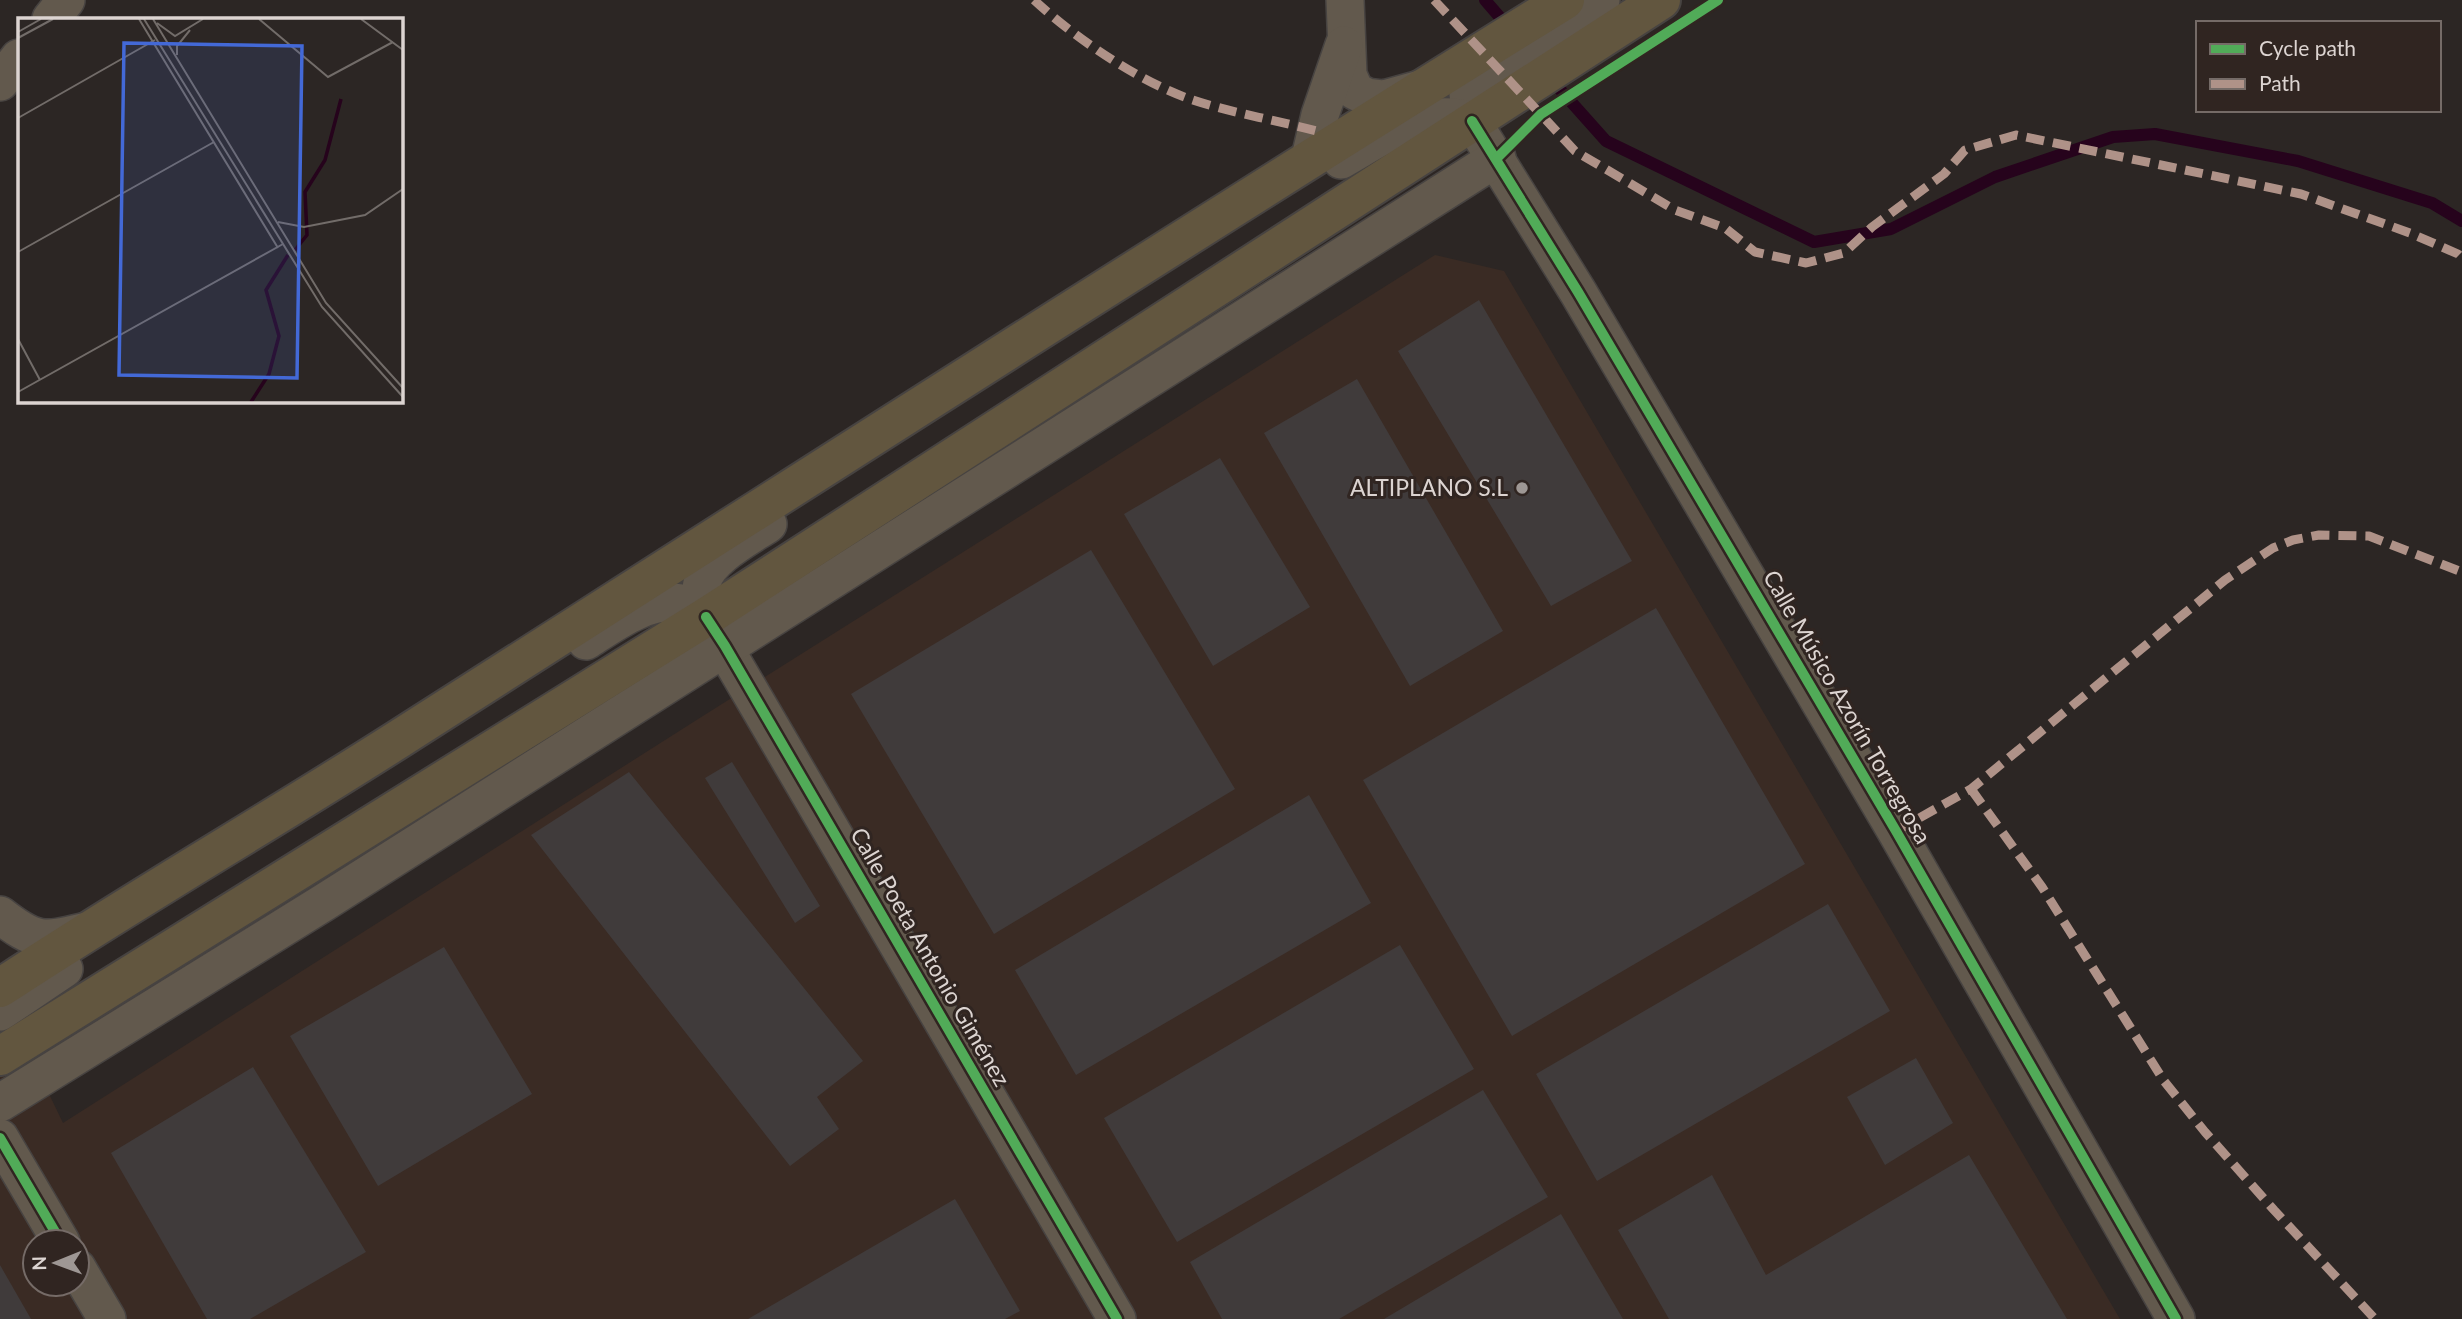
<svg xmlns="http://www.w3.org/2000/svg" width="2462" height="1319" viewBox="0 0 2462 1319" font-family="Lato,sans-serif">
<rect width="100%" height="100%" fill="#2c2624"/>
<!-- built -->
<path fill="#3a2b24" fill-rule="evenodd" d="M1435,255L1504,271L2120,1319H0V992L63,1123L695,721ZM35,1242H77V1284H35Z"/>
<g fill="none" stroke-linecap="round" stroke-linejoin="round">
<!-- stream -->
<g stroke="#26031c" stroke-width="12">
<polyline points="1485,0 1510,29"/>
<polyline points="1548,76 1606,141 1814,242 1891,229 1995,177 2113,137 2155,134 2298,161 2432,203 2462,221"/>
</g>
</g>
<!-- building -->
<g fill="#403b3b">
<polygon points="1479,300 1632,561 1551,606 1398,351"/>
<polygon points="1357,379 1503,631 1410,686 1264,433"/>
<polygon points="1220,458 1310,607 1213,666 1124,514"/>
<polygon points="1091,550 1235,789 994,934 851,694"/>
<polygon points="1656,608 1805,864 1512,1036 1363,780"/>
<polygon points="732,762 820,906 795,923 705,778"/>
<polygon points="629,772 863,1061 817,1097 839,1129 790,1166 531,835"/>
<polygon points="1309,795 1371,903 1076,1075 1015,970"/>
<polygon points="1828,904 1890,1011 1597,1181 1536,1074"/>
<polygon points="1400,945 1474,1069 1177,1242 1104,1118"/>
<polygon points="444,947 532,1094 378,1186 290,1036"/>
<polygon points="1916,1058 1953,1123 1885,1165 1847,1097"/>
<polygon points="253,1067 366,1252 250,1319 207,1319 111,1153"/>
<polygon points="1483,1090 1548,1197 1339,1319 1222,1319 1190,1262"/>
<polygon points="1969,1155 2067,1319 1669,1319 1618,1230 1712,1175 1766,1275"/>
<polygon points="955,1199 1020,1311 1005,1319 748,1319"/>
<polygon points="1561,1214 1623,1319 1384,1319"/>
<polygon points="0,1265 31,1319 0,1319"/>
</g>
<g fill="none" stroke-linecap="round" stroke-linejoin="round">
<!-- minor casing -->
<g stroke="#474341" stroke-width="40">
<g id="minor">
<polyline points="1345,0 1348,75 1355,91 1367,97 1384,99 1420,89"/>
<polyline points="1601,0 1487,74 1468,94 1472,121 1578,292 1896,831 2176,1319"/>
<polyline points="51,19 66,0"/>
<polyline points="0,82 19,58"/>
<polyline points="1310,158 1320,115 1344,45"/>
<path d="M1341,160C1382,137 1423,105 1472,121"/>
<polyline points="711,625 1117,1319"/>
<path d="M586,641C614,623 647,598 682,603C690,604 699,612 706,617C704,608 699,592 702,583C708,558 747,538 768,524"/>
<path d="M0,915C37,944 44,941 87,931"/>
<polyline points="0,1012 64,969"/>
<polyline points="0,1103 323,903 1497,158"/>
<polyline points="0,1138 61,1242"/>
<polyline points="77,1268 107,1319"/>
</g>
</g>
<!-- major casing -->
<g stroke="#474341" stroke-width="42">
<g id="major">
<path d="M0,988C132,901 269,822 402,737C789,490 1175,242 1565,0"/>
<polyline points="0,1056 706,617 1661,0"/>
</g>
</g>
<!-- minor -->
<use href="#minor" stroke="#62594d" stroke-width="37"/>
<!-- major -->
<use href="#major" stroke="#62563f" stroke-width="38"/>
<!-- quiet -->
<g stroke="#af9288" stroke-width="9" stroke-dasharray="18 9" stroke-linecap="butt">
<path d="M1034,0C1074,37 1135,79 1187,98C1227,112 1275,120 1317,131"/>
<polyline points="1434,0 1575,151 1675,210 1725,228 1755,252 1806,263 1844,253 1872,227 1944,174 1965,150 2016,135 2301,194 2410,233 2458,254 2462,258"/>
<polyline points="1971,789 2042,887 2164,1081 2205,1132 2274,1210 2375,1319"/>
<polyline points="1896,831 1971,789 2225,580 2273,548 2293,540 2319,535 2369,536 2462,572"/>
</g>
<!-- cycleway casing -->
<g stroke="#302521" stroke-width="15">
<g id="cycleway">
<polyline points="1472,121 1578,292 1896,831 2176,1319"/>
<polyline points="1497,158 1541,114 1718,0"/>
<polyline points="706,617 725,646 1117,1319"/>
<polyline points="0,1138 61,1242"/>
</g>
</g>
<!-- cycleway -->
<use href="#cycleway" stroke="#51ab58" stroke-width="10"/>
</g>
<!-- markers -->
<circle fill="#9e9794" stroke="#302521" stroke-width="2.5" cx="1522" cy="488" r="7"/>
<g text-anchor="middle" stroke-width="6" stroke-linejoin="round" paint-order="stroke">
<!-- poi labels -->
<g font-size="23" fill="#dcd4d1" stroke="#302521" text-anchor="end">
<text x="1508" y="496">ALTIPLANO S.L</text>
</g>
<!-- street labels -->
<g font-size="23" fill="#dcd4d1" stroke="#302521">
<text transform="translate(1847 707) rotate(60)" y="8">Calle Músico Azorín Torregrosa</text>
<text transform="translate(930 957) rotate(60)" y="8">Calle Poeta Antonio Giménez</text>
</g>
</g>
<!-- overview -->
<g transform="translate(18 18)">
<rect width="385" height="385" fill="#2c2624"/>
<path fill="none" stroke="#26031c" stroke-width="3.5" d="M277,232L289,217L287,174L307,142L323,81M233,384L251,356L261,318L248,272L270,237"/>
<path fill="none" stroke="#726c69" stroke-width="2" d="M121,1L260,230M126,1L304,289L385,379M135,1L308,285L385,370M241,1L310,59L375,24M343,1L385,32M139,5L157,18L185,1M0,14L23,1M0,20L35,1M159,37V28L172,12M0,100L137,22M260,204L286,209L347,197L385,171M0,234L196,124M0,321L22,362M0,374L265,226"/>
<path fill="#4369d7" fill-opacity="0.15" stroke="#4369d7" stroke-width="3.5" d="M106,25L284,28L279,360L101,357Z"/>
<rect width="385" height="385" fill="none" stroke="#dcd4d1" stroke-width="3.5"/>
</g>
<!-- legend -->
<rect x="2196" y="21" width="245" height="91" fill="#302521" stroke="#756b67" stroke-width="2"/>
<rect x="2210" y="44" width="35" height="10" fill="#51ab58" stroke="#756b67" stroke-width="2"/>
<text x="2259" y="56" font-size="21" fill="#dcd4d1">Cycle path</text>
<rect x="2210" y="79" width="35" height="10" fill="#af9288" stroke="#756b67" stroke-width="2"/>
<text x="2259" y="91" font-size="21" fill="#dcd4d1">Path</text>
<!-- north arrow -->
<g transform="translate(56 1263) rotate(269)"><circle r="33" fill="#302521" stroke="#756b67" stroke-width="2"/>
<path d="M0-5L12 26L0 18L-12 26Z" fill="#9e9794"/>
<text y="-10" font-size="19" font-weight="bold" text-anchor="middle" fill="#dcd4d1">N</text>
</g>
</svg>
